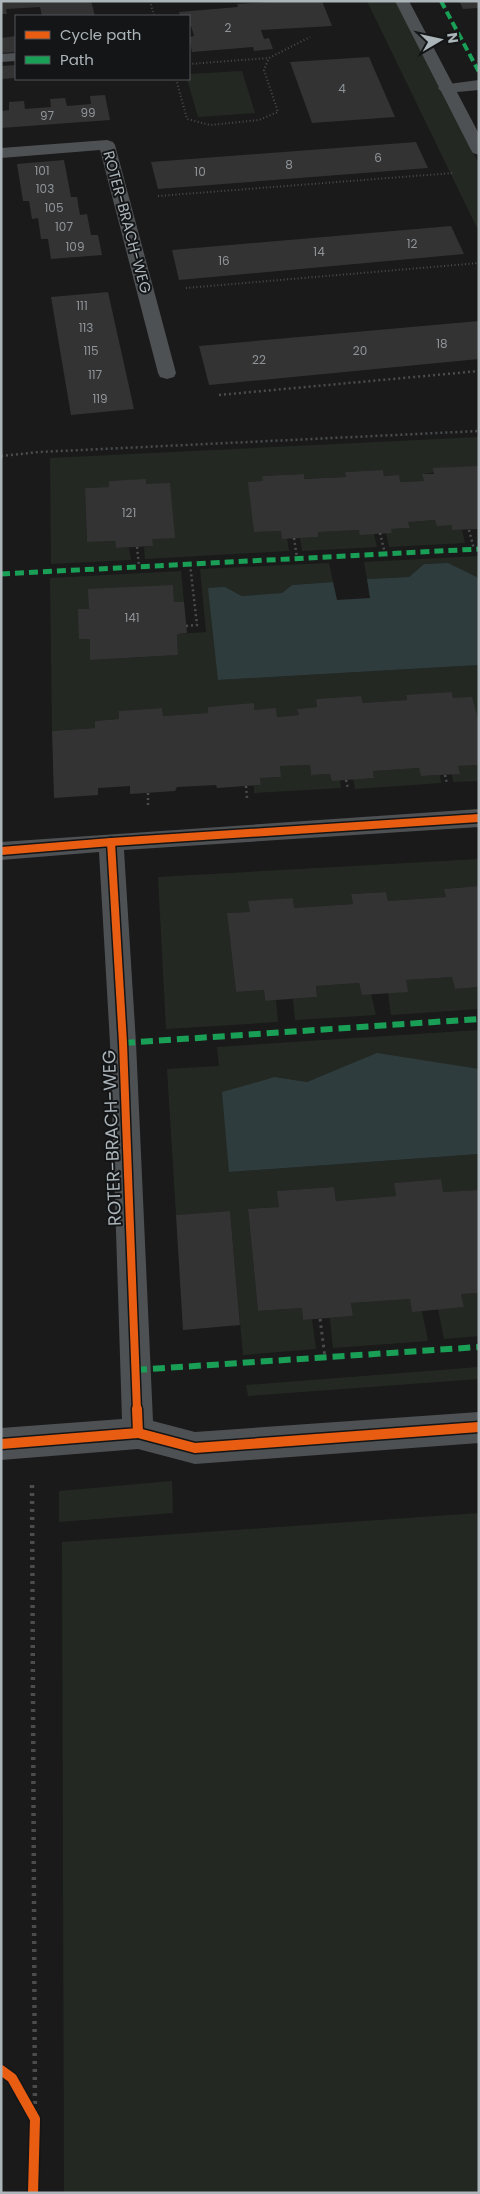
<svg xmlns="http://www.w3.org/2000/svg" width="480" height="2194" viewBox="0 0 480 2194" font-family="Poppins,sans-serif">
<rect width="100%" height="100%" fill="#1a1a1a"/>
<!-- green -->
<g fill="#232922">
<polygon points="367,1 396,1 479,164 479,232"/>
<polygon points="242,71 255,113 198,117 187,79 189,79 189,74"/>
<polygon points="479,437 479,467 423,474 424,481 400,482 398,475 384,476 383,470 345,472 346,477 304,479 303,474 263,476 263,481 249,482 254,532 281,531 282,538 287,538 289,551 145,559 144,547 152,546 146,480 109,481 109,487 85,488 87,542 115,541 116,548 129,548 131,560 51,564 50,458"/>
<polygon points="435,520 452,525 453,530 462,530 465,543 389,547 386,533 392,533 391,529 410,528 408,522"/>
<polygon points="359,530 374,534 377,547 302,551 300,538 318,537 318,532"/>
<polygon points="479,556 479,578 448,563 424,564 409,577 367,579 364,562"/>
<polygon points="329,563 333,582 292,585 282,593 242,596 225,587 218,680 479,665 479,723 453,698 452,692 406,696 407,700 363,703 361,696 316,699 317,707 297,709 299,715 277,717 276,709 254,710 253,704 208,707 208,713 163,716 162,708 119,711 119,719 95,721 95,728 52,731 50,578 181,571 184,602 174,602 173,585 89,609 79,609 79,639 90,639 90,660 178,655 177,634 206,632 200,569"/>
<polygon points="310,765 311,775 330,774 340,780 341,788 254,793 254,786 261,785 260,778 281,777 280,766"/>
<polygon points="479,765 479,781 453,782 452,774 458,766"/>
<polygon points="419,768 421,776 440,775 441,783 355,789 353,779 374,778 373,771"/>
<polygon points="479,859 479,886 444,889 446,897 388,901 386,892 351,894 353,904 294,908 293,898 249,901 250,912 227,913 236,992 264,990 265,1001 276,1000 278,1022 166,1029 158,877"/>
<polygon points="452,977 455,989 479,987 479,1009 391,1015 388,993 406,980"/>
<polygon points="359,983 362,995 371,994 376,1015 295,1020 293,999 317,997 316,986"/>
<polygon points="479,1030 479,1069 477,1070 377,1054 307,1082 275,1077 229,1172 479,1154 479,1190 443,1192 440,1179 394,1183 396,1196 336,1201 334,1187 278,1191 279,1207 248,1209 258,1311 302,1308 303,1320 312,1319 316,1349 243,1355 230,1211 176,1215 167,1069 219,1066 217,1047"/>
<polygon points="479,1293 479,1336 444,1339 438,1309 464,1307 461,1294"/>
<polygon points="410,1299 412,1311 422,1311 428,1341 333,1348 330,1318 353,1316 351,1303"/>
<polygon points="479,1367 479,1379 248,1396 246,1385"/>
<polygon points="172,1481 173,1513 59,1522 59,1491"/>
<polygon points="479,1513 479,2193 64,2193 62,1542"/>
</g>
<!-- water -->
<g fill="#2f3c3d">
<polygon points="448,563 479,578 479,665 218,680 208,588 225,587 242,596 282,593 292,585 333,582 337,600 370,598 367,579 409,577 424,564"/>
<polygon points="377,1053 479,1069 479,1154 229,1172 222,1092 275,1077 307,1082"/>
</g>
<!-- building -->
<g fill="#333334">
<polygon points="1,1 91,1 95,16 42,16 40,7 6,9 7,14 1,14"/>
<polygon points="283,1 322,1 332,26 261,30 264,39 269,38 273,49 254,51 253,47 192,52 189,37 194,36 191,26 189,26 189,16 180,16 179,12 238,7 237,4"/>
<polygon points="459,1 479,1 479,8 463,9"/>
<polygon points="16,36 16,52 1,53 1,38"/>
<polygon points="369,57 395,117 312,123 290,62"/>
<polygon points="16,65 16,78 1,79 1,66"/>
<polygon points="105,95 110,120 1,128 1,111 9,110 9,102 24,101 25,109 51,107 50,99 65,98 67,106 91,104 90,96"/>
<polygon points="416,142 428,168 158,189 151,162"/>
<polygon points="64,160 71,197 77,197 80,215 87,214 91,235 98,235 102,255 51,259 48,239 41,239 38,218 32,219 29,201 23,201 17,164"/>
<polygon points="451,226 464,254 179,280 172,250"/>
<polygon points="108,292 134,409 71,415 51,297"/>
<polygon points="479,321 479,359 209,385 199,346"/>
<polygon points="479,466 479,529 452,530 452,525 437,526 435,520 408,522 410,528 391,529 392,533 360,535 359,530 318,532 318,537 282,539 281,531 254,532 248,482 263,481 262,476 304,474 304,479 346,477 345,472 383,470 384,476 399,475 400,482 424,481 422,474 434,474 433,468"/>
<polygon points="146,479 146,484 170,483 175,538 152,539 153,546 116,548 115,541 87,542 85,488 109,487 109,481"/>
<polygon points="173,585 174,602 184,602 187,633 177,634 178,655 90,660 90,639 79,639 78,609 89,609 88,589"/>
<polygon points="452,692 453,698 472,697 479,723 479,765 458,766 460,774 421,776 419,768 373,771 374,778 332,781 330,774 311,775 310,765 280,766 281,777 260,778 261,785 217,788 216,785 177,787 175,791 130,794 130,786 98,788 98,795 54,798 52,731 95,728 95,721 119,719 119,711 162,708 163,716 208,713 208,707 254,703 254,710 276,708 277,717 299,715 297,709 317,707 316,699 361,696 363,703 407,700 406,695"/>
<polygon points="479,886 479,987 455,989 452,977 406,980 408,992 362,995 359,983 316,986 317,997 276,1000 265,1001 264,990 236,992 227,913 250,912 248,901 293,898 294,908 353,904 351,894 386,892 388,901 446,897 444,889"/>
<polygon points="441,1179 443,1192 479,1190 479,1293 461,1294 464,1307 412,1312 410,1299 351,1303 353,1316 303,1320 302,1308 258,1311 248,1209 279,1207 277,1191 334,1187 336,1201 396,1196 394,1183"/>
<polygon points="230,1211 240,1325 183,1330 176,1215"/>
</g>
<g fill="none" stroke-linecap="round" stroke-linejoin="round">
<!-- path-far3 -->
<g stroke="#4a4c4e" stroke-width="2" stroke-dasharray="1 2.5" stroke-linecap="butt">
<polyline points="150,1 154,16"/>
<polyline points="189,64 269,58 310,37"/>
<polyline points="176,79 187,119 210,125 259,120 278,112 264,70 269,58"/>
<polyline points="158,196 453,173"/>
<polyline points="186,288 479,263"/>
</g>
<!-- path-far2 -->
<g stroke="#4a4c4e" stroke-width="2.5" stroke-dasharray="2 3" stroke-linecap="butt">
<polyline points="219,395 479,371"/>
<polyline points="1,456 39,452 479,431"/>
<polyline points="469,530 474,549"/>
<polyline points="380,533 385,554"/>
<polyline points="294,538 297,558"/>
<polyline points="137,547 139,566"/>
<polyline points="186,626 197,625 190,564"/>
<polyline points="445,775 447,784"/>
<polyline points="346,780 348,789"/>
<polyline points="246,786 247,798"/>
<polyline points="148,793 148,805"/>
</g>
<!-- path-far1 -->
<polyline stroke="#4a4c4e" stroke-width="3" stroke-dasharray="2.5 4" stroke-linecap="butt" points="320,1319 325,1357"/>
<!-- path -->
<polyline stroke="#4a4c4e" stroke-width="4.5" stroke-dasharray="3 5" stroke-linecap="butt" points="32,1485 35,2119"/>
<!-- lane -->
<g fill="#4e5153" fill-rule="evenodd">
<polygon points="16,53 16,61 1,62 1,54"/>
<polygon points="479,80 479,90 446,93 441,91 438,88 441,85"/>
</g>
<!-- street -->
<g fill="#4e5153" fill-rule="evenodd">
<polygon points="395,1 409,1 479,134 479,155 473,153 471,150"/>
<polygon points="107,140 113,142 115,145 176,373 174,377 167,379 160,377 158,373 100,150 1,158 1,148"/>
<polygon points="479,809 479,827 124,850 136,1043 153,1421 195,1432 479,1412 479,1443 195,1464 138,1449 1,1460 1,1428 122,1419 110,1043 99,852 1,860 1,842"/>
</g>
<!-- quiet-far2 -->
<polyline stroke="#1a9f57" stroke-width="4" stroke-dasharray="8 4" stroke-linecap="butt" points="441,1 479,72"/>
<!-- quiet-far1 -->
<polyline stroke="#1a9f57" stroke-width="5" stroke-dasharray="9 5" stroke-linecap="butt" points="1,574 479,549"/>
<!-- quiet -->
<g stroke="#1a9f57" stroke-width="6" stroke-dasharray="12 6" stroke-linecap="butt">
<polyline points="123,1043 479,1019"/>
<polyline points="135,1370 479,1347"/>
</g>
<!-- cycleway-far1 casing -->
<g stroke="#141516" stroke-width="11">
<g id="cycleway-far1">
<polyline points="111,842 479,818"/>
<polyline points="1,851 111,842 123,1043 137,1411"/>
</g>
</g>
<!-- cycleway casing -->
<g stroke="#141516" stroke-width="13">
<g id="cycleway">
<polyline points="138,1433 195,1448 479,1427"/>
<polyline points="1,1444 138,1433 137,1409"/>
<polyline points="1,2070 12,2078 35,2119 33,2193"/>
</g>
</g>
<!-- cycleway-far1 -->
<use href="#cycleway-far1" stroke="#e95d12" stroke-width="8"/>
<!-- cycleway -->
<use href="#cycleway" stroke="#e95d12" stroke-width="10"/>
</g>
<g text-anchor="middle" stroke-width="4" stroke-linejoin="round" paint-order="stroke">
<!-- far-number labels -->
<g font-size="12" fill="#8e9498">
<text x="228" y="32">2</text>
<text x="342" y="93">4</text>
<text x="88" y="117">99</text>
<text x="47" y="120">97</text>
<text x="378" y="162">6</text>
<text x="289" y="169">8</text>
<text x="42" y="175">101</text>
<text x="200" y="176">10</text>
<text x="45" y="193">103</text>
<text x="54" y="212">105</text>
<text x="64" y="231">107</text>
<text x="412" y="248">12</text>
<text x="75" y="251">109</text>
<text x="319" y="256">14</text>
<text x="224" y="265">16</text>
<text x="82" y="310">111</text>
<text x="86" y="332">113</text>
<text x="442" y="348">18</text>
<text x="91" y="355">115</text>
<text x="360" y="355">20</text>
<text x="259" y="364">22</text>
<text x="95" y="379">117</text>
<text x="100" y="403">119</text>
<text x="129" y="517">121</text>
<text x="132" y="622">141</text>
</g>
<!-- far-street labels -->
<g font-size="15" fill="#acb5ba" stroke="#141516">
<text transform="translate(127 222) rotate(75)" y="5">ROTER-BRACH-WEG</text>
</g>
<!-- street labels -->
<g font-size="18" fill="#acb5ba" stroke="#141516">
<text transform="translate(112 1138) rotate(-92)" y="6">ROTER-BRACH-WEG</text>
</g>
</g>
<!-- border -->
<rect width="480" height="2194" fill="none" stroke="#acb5ba" stroke-width="5"/>
<!-- legend -->
<rect x="15" y="15" width="175" height="65" fill="#141516" stroke="#515558"/>
<rect x="25" y="31" width="25" height="8" fill="#e95d12" stroke="#515558"/>
<text x="60" y="40" font-size="15" fill="#acb5ba">Cycle path</text>
<rect x="25" y="56" width="25" height="8" fill="#1a9f57" stroke="#515558"/>
<text x="60" y="65" font-size="15" fill="#acb5ba">Path</text>
<!-- north arrow -->
<g transform="translate(440 40) rotate(81)" stroke="#141516" stroke-width="4" paint-order="stroke">
<path d="M0-4L9 19L0 12L-9 19Z" fill="#acb5ba"/>
<text y="-8" font-size="14" font-weight="bold" text-anchor="middle" fill="#acb5ba">N</text>
</g>
</svg>
